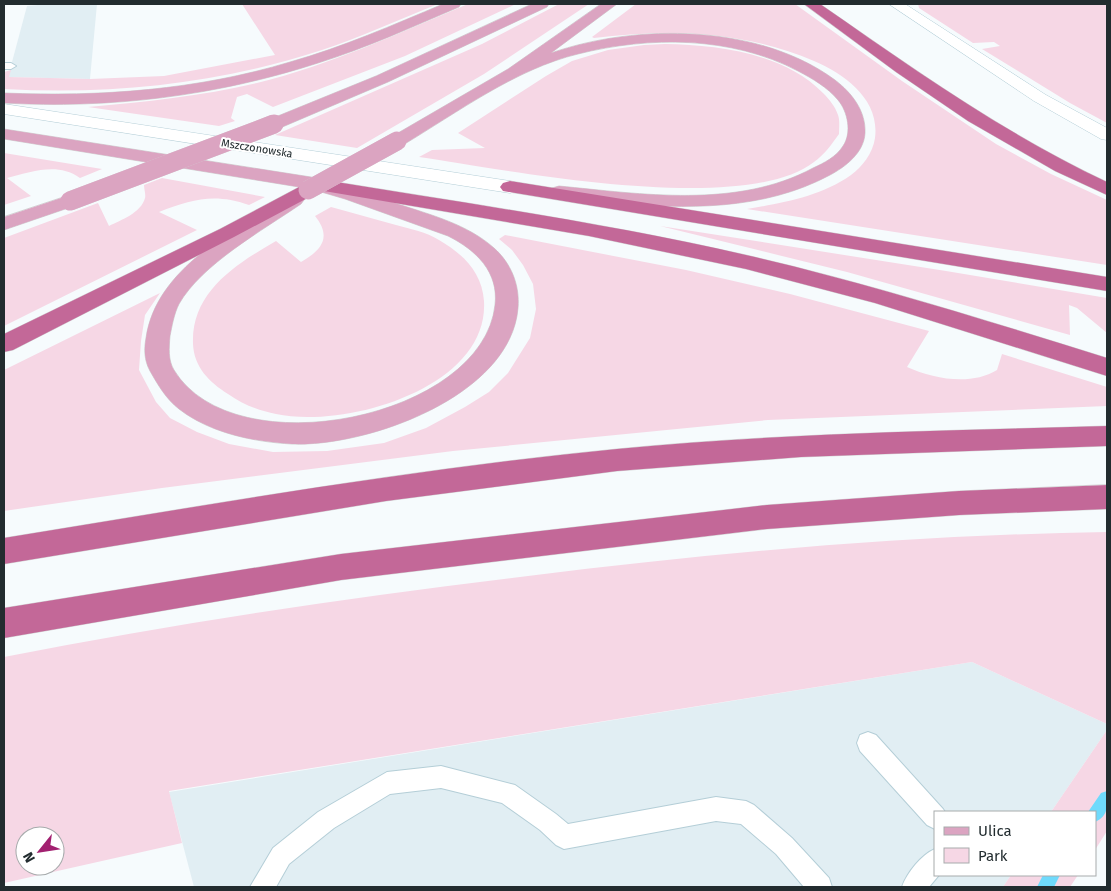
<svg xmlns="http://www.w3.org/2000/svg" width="1111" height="891" viewBox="0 0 1111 891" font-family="'Fira Sans',sans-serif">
<rect width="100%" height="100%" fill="#f6fbfd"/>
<!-- built -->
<g fill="#e1eef3">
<polygon points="48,4 97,4 90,79 8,77 27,6"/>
<polygon points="972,662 1107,724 1107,730 1051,812 935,812 935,875 1011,875 1003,887 194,887 169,792"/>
</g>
<!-- green -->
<g fill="#f6d7e5" fill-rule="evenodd">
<path d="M242,4H280L283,5L293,4H438C400,19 361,37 322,50C219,84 112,95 4,89V72L11,70L9,77L90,79L164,76L275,55Z"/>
<path d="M468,4H516L405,56L273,107L247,94L237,97L231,118L235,121L219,126L88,107C145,102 202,96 257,83C330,65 399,33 468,4Z"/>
<polygon points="559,4 589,4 484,74 357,148 275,135 482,44"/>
<path d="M636,4H795L902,81L996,144L1051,174L1107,200V265L747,209C782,203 820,197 851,175C862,167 873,153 875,138C880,100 846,75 814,61C744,31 669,29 594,38L592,37Z"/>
<polygon points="918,4 1107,4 1107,123 1070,103 982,49 1000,46 994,42 973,43 919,8"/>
<path d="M665,44C718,45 784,53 823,93C829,99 835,106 838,115C840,120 839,128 839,134C832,144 824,155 814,162C743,217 507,170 419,157L432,150L485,148L458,133L546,76L572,61L608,50L644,45Z"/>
<path d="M4,153L102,169L80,178C57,162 32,172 7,178L31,196L4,205Z"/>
<path d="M162,178L265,197L249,205C215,193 192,199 159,212L197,230L4,326V238L98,203L109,226C121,220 141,213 145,198C146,195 144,189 144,185Z"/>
<path d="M331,207C353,213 374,219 396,225C411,229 426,232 439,240C463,254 482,272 484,301C489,388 345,429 276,414C259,411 242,404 228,394C209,382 194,367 193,344C191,292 236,264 276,241L301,262C322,250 332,237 315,216Z"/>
<polygon points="660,226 946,271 1107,298 1107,333 1077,308 1069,305 1070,335 847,272"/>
<path d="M505,235L686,270L790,294L929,331L907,367C934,379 971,386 997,370L1002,354L1107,387V406L768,420L453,451L162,488L4,511V370L160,293L145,315L141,341L139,370L156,402L170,418L197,432L229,444L273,452L327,451L384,443L426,428L465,407L489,392L508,373L530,338L536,309L533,284L523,265L512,250L499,239Z"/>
<path d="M1107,532V724L972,662L169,791L182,843L4,883V657C178,623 352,597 528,576C720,552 914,535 1107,532ZM25,836H55V866H25Z"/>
<polygon points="1107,730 1107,831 1095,850 1095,812 1051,812"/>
<polygon points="1011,875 1078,875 1070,887 1003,887"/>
</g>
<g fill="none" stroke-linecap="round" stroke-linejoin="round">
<!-- stream -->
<g fill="#6fdafc" fill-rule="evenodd">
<path d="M1107,791C1108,804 1109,816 1095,822V812H1088L1101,793Z"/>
<polygon points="1043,875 1060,875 1054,887 1037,887"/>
</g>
<!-- lane casing -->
<g stroke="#b4ced7" stroke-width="2">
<g id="lane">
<polygon points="4,63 11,63 16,66 11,69 4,69"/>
<polygon points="868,732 876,735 943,809 945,812 935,812 935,829 927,825 860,751 857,743 860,735"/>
<polygon points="441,766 515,785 556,814 568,824 716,797 746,801 754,805 792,838 829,878 832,887 804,887 776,854 741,824 716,821 564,849 556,845 540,830 502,803 441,788 390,794 334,828 289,864 276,887 250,887 273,848 318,812 387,772"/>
<path d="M935,849V875H939L929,887H902C907,873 921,855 935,849Z"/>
</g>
</g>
<!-- secondary casing -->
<g stroke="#b4ced7" stroke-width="1">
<g id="secondary">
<polygon points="889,4 905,4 1046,95 1107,128 1107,140 1101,139 1034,101"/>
<polygon points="4,104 510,181 517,183 520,187 517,191 510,193 4,114"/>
</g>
</g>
<!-- primary casing -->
<g stroke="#d3d5d5" stroke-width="1">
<g id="primary">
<path d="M443,4H461L459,7C412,27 366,48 318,63C216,96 110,109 4,103V93C101,97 197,90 290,62C343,47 393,25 443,4Z"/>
<polygon points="532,4 549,4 547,7 388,82 280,128 274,129 268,128 265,124 268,120 376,76"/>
<path d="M601,4H617L551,53C637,23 759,24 835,80C852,93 866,111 865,133C864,153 845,167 830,175C763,211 686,209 612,203C592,201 571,201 552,196L549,192L552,188L559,186C642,194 737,209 813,168C824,163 836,157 843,146C852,133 848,112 838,100C827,87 813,79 798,71C731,36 650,36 578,54C516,69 458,112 403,145L397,146L391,145L388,141L391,137L508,69Z"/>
<path d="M4,129L311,177C341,184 369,194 398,204C431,215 467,224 494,248C511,263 520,285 518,308C511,396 367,447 292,444C254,442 210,433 179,409C166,399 158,385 150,371C144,360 144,349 146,338C156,268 234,231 287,196L294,194L301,196L304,200L301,204C263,230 202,264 179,304C174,314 172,326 170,336C169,348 168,360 174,370C234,469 483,418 495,305C499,272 476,250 448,236L345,199L311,189L4,139Z"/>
<polygon points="70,195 77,197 80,201 77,205 4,230 4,217"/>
</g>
</g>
<!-- highway casing -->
<g stroke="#d3d5d5" stroke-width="1">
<g id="highway">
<path d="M804,4H820C914,69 1003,133 1107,182V195L1055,171L968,121L896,72Z"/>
<path d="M324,180C465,203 606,223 746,255C868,283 988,321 1107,358V376L875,303L746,269L589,236L318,190L315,194L234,237L13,350L4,352V334L220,229L301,186L308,184L315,186L317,182Z"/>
<polygon points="510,181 1107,277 1107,291 503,191 500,187 503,183"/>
<path d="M1107,426V446L801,457L617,471L386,501L4,564V538C208,505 411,469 617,449C780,433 944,431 1107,426Z"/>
<polygon points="1107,485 1107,509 959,515 767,529 341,580 4,638 4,608 341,554 767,505 959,491"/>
</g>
</g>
<!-- lane -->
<use href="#lane" fill="#fff" fill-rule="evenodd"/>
<!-- secondary -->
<use href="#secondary" fill="#fff" fill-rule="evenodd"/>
<!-- primary -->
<use href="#primary" fill="#dba4c1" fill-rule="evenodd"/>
<!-- highway -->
<use href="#highway" fill="#c36898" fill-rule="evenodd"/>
<!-- primary-bridge casing -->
<g stroke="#d3d5d5" stroke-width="19" stroke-linecap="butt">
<g id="primary-bridge">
<polyline points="308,190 397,141"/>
<polyline points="70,201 274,124"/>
</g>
</g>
<!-- primary-bridge -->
<use href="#primary-bridge" stroke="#dba4c1" stroke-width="19"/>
</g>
<g text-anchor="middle" stroke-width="4" stroke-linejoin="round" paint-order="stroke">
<!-- far-street labels -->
<g font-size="11" fill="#222c2f" stroke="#fff">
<text transform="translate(257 148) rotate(9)" y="4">Mszczonowska</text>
</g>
</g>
<!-- border -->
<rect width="1111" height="891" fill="none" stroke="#222c2f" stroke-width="10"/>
<!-- legend -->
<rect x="934" y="811" width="162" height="65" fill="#ffffff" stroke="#a7abac"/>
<rect x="944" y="827" width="25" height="8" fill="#dba4c1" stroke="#a7abac"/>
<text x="978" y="836" font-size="15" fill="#222c2f">Ulica</text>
<rect x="944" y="848" width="25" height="15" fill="#f6d7e5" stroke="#a7abac"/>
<text x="978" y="861" font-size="15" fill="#222c2f">Park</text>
<!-- north arrow -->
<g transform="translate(40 851) rotate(240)"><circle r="24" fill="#ffffff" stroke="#a7abac"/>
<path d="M0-4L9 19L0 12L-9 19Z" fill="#a22070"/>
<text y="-8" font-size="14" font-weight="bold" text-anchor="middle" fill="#222c2f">N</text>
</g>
</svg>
